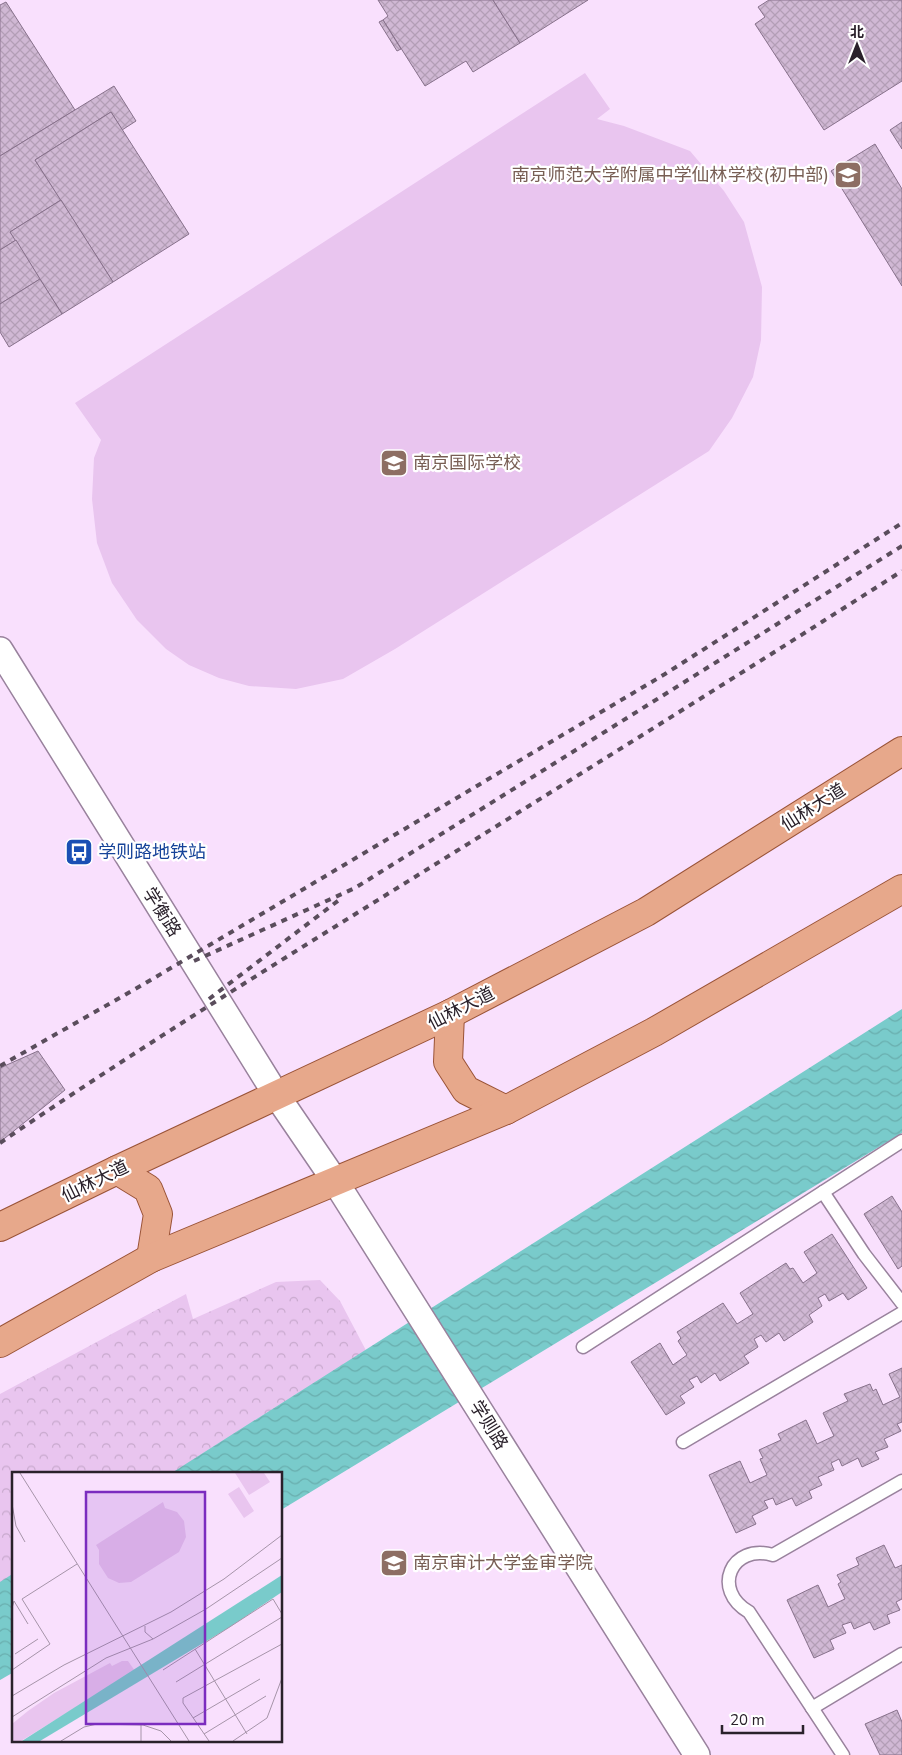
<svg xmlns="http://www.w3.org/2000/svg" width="902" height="1755" viewBox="0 0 902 1755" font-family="'Nunito Sans','Noto Sans SC',sans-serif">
<defs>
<pattern id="park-crowns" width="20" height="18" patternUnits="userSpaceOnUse" patternTransform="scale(1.25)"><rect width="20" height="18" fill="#e9c5ef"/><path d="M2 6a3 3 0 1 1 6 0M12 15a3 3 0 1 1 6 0" fill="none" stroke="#c8a9cd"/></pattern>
<pattern id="water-waves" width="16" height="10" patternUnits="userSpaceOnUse" patternTransform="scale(1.25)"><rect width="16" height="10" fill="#79cbcb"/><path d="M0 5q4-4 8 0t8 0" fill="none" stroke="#69aeae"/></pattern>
<pattern id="building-cross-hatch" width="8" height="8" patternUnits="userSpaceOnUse" patternTransform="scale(1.25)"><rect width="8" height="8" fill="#d0b8d4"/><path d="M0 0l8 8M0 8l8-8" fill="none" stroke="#b39eb6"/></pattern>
</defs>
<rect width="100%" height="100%" fill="#f9e0fd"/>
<!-- park -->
<polygon fill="url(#park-crowns)" points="320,1280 340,1301 370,1358 174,1474 14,1474 14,1574 0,1583 0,1394 186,1294 193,1319 276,1282"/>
<!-- pitch -->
<polygon fill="#e9c5ef" points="585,73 610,109 597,119 624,126 690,151 724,191 744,222 762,287 761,340 753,377 732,418 709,451 395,649 343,679 296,689 249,686 219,678 189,665 166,649 137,620 112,583 97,543 92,499 94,458 101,440 75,403"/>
<!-- water -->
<g fill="url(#water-waves)">
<polygon points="902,1009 902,1133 281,1510 281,1474 170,1474"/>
<polygon points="14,1573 14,1672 0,1680 0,1582"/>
</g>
<!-- building -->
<g fill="url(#building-cross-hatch)" stroke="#87718b">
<polygon points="378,0 493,0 520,43 473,72 466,61 425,86 383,20 388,16"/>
<polygon points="493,0 588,0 520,43"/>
<polygon points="769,0 902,0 902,81 824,130 755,24 765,17 758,7"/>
<polygon points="6,2 75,110 0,156 0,5"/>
<polygon points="383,20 401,49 397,51 379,22"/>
<polygon points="114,86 136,121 122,130 111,112 35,160 61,200 10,232 16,240 0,250 0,156"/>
<polygon points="111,112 189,234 113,282 35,160"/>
<polygon points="902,122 902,149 890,130"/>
<polygon points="875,144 902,189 902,286 831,171"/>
<polygon points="61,200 113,282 62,314 10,232"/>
<polygon points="16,240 40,279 0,304 0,250"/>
<polygon points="40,279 62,314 9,347 0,332 0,304"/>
<polygon points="38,1051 65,1090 0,1142 0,1068"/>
<polygon points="892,1196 902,1212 902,1266 898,1269 864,1214"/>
<polygon points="832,1234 867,1288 848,1300 843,1293 829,1301 825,1294 818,1298 822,1306 809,1315 813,1322 784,1341 779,1333 766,1342 761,1335 754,1339 758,1347 744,1356 749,1363 720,1381 715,1373 701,1383 697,1376 689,1380 694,1387 680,1396 685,1403 666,1415 631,1362 660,1343 673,1365 687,1355 678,1341 681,1338 677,1332 723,1303 737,1324 753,1314 740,1293 786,1263 790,1269 793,1268 803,1283 817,1273 804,1252"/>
<polygon points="902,1368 902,1422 897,1424 901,1431 884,1439 888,1447 875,1452 879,1459 862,1467 858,1458 842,1466 839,1459 831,1463 834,1470 818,1477 822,1485 809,1491 812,1498 796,1506 792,1498 776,1505 773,1498 764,1501 768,1508 752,1516 756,1524 736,1533 709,1475 740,1461 750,1483 767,1475 760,1459 763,1458 759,1450 781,1440 778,1434 806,1420 817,1444 834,1436 823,1413 848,1401 844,1394 870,1384 873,1391 876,1389 883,1405 900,1397 889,1374"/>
<polygon points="884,1545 895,1568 902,1565 902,1599 896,1602 900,1610 887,1615 890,1623 874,1630 870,1622 854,1629 851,1622 842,1625 846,1633 830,1640 834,1649 814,1658 787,1600 818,1585 828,1607 845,1599 838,1584 841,1582 837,1575 859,1565 856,1558"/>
<polygon points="897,1710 902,1722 902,1755 880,1755 865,1724"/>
</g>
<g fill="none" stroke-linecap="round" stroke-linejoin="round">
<!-- lane casing -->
<g stroke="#99829d" stroke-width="15">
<g id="lane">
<polyline points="823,1192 864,1254 902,1303"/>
<polyline points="583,1347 902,1141"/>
<polyline points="683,1442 902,1313"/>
<polyline points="812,1708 902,1654"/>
<path d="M843,1755L749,1612C711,1590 731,1543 773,1555L902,1481"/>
</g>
</g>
<!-- street casing -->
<g stroke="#99829d" stroke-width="28">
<polyline id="street" points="0,650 277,1096 335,1181 697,1755"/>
</g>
<!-- primary casing -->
<g stroke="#9a5337" stroke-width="30">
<g id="primary">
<polyline points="450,1014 448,1062 466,1090 506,1110"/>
<polyline points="117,1170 148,1189 158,1214 151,1258"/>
<polyline points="0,1227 117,1170 450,1014 646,912 902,751"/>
<polyline points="0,1343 151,1258 506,1110 654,1032 902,889"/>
</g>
</g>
<!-- lane -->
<use href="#lane" stroke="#fff" stroke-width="12"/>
<!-- street -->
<use href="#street" stroke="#fff" stroke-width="25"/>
<!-- primary -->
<use href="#primary" stroke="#e7a88b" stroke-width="28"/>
<!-- rail -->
<g stroke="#5a4d5c" stroke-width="4" stroke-dasharray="6 6" stroke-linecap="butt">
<polyline points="194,961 355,888 902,546"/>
<polyline points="209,999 339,900"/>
<polyline points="0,1066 144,984 665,674 902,523"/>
<path d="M0,1143C131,1053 267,969 402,885C569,781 736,677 902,571"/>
</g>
</g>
<!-- icons -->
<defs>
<g id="school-square" transform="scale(1.4375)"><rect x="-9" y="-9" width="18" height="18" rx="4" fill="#8d6e63" stroke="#fff"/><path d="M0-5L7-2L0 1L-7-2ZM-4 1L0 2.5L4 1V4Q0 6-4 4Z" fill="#fff"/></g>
<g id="bus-square" transform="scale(1.4375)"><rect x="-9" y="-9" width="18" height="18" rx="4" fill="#1a4fb4" stroke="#fff"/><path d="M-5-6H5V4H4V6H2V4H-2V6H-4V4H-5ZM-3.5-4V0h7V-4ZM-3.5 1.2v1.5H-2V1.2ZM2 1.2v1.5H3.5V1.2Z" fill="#fff"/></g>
<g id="university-square" transform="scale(1.4375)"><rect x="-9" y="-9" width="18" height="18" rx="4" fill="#8d6e63" stroke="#fff"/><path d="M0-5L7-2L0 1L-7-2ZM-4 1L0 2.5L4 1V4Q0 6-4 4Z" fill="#fff"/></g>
</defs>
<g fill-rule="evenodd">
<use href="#school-square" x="848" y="175"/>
<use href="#school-square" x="394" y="463"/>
<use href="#bus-square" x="79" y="852"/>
<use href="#university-square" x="394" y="1563"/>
</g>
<g text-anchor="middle" stroke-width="4.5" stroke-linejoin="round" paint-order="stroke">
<!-- education labels -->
<g font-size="18" fill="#785e54" stroke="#fff" text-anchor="start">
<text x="829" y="181" text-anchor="end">南京师范大学附属中学仙林学校(初中部)</text>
<text x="413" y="469">南京国际学校</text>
<text x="413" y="1569">南京审计大学金审学院</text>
</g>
<!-- street labels -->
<g font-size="18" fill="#2a212b" stroke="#fff">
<text transform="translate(813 807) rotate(-32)" y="6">仙林大道</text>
<text transform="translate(162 912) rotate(58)" y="6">学衡路</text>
<text transform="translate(461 1008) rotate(-27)" y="6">仙林大道</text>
<text transform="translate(95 1181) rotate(-26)" y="6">仙林大道</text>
<text transform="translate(489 1425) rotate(58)" y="6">学则路</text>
</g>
<!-- transit labels -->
<g font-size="18" fill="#164399" stroke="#fff" text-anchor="start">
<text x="98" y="858">学则路地铁站</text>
</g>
</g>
<!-- overview -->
<g transform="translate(12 1472)">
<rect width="270" height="270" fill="#f9e0fd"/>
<path d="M110,189H116L123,199L9,269H0V252L16,239L42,221L98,191L100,194Z" fill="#e9c5ef"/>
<path d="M223,1H252L258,10L237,23ZM227,15L242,39L232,46L216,22ZM151,30L153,36L165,40L172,49L174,65L167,80L119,110L107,111L96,106L87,92V78L84,73Z" fill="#e9c5ef"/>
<path d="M270,103V120L218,155L28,269H10Z" fill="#79cbcb"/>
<path fill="none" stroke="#a694a9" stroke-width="1" d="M8,1L177,269M0,32L4,54L13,70M0,136L2,129L16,152M133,154V160L141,167M183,177L235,262M3,182L26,167M0,198L38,172L10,127L65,92M151,198L261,127L270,142M164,210L270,145M0,224L52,193L159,140L212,107L270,63M0,245L94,186L141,167L194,137L270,86M181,246L248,207M192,262L254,224M49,269L72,255L85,252L131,253L149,259L159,269M129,269V253M197,269L171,231V226L270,172M221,269L255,246L270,206"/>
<path fill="#7b2cbf" fill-opacity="0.15" stroke="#7b2cbf" stroke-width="2.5" d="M74,20H193V252H74Z"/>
<rect width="270" height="270" fill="none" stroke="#2a212b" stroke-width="2.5"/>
</g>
<!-- north arrow -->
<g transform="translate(857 45)" stroke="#ffffff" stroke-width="4" paint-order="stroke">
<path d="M0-4L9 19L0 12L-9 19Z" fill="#2a212b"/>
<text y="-8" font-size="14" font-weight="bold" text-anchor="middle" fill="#2a212b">北</text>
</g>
<!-- scale -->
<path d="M722 1725v8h81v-8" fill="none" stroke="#2a212b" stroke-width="2.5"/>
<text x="730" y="1725" font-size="15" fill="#2a212b" stroke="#ffffff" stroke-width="4" paint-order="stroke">20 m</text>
</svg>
